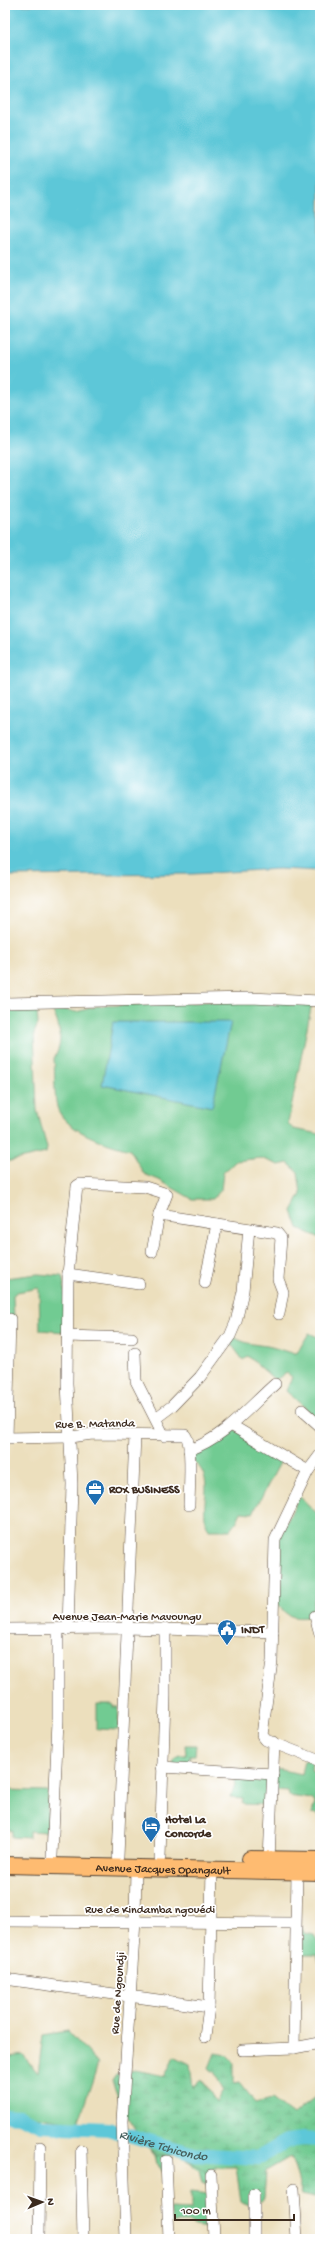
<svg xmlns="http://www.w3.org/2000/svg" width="325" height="2244" viewBox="0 0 325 2244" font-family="'Gochi Hand',sans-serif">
<defs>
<pattern id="wetland-marsh" width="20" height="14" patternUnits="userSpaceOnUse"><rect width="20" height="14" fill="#71cb92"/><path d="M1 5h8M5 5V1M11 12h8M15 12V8" fill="none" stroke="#63ae7d"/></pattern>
</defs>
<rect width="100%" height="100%" fill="#fff"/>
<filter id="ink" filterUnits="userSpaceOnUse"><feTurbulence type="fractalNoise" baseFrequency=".025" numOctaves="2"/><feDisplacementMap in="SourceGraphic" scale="8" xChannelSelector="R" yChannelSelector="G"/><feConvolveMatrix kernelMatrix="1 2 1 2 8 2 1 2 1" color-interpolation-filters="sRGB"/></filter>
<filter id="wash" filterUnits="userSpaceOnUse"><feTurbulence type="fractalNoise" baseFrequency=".012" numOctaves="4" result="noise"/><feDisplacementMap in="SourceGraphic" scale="16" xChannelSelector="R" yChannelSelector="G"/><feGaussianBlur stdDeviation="0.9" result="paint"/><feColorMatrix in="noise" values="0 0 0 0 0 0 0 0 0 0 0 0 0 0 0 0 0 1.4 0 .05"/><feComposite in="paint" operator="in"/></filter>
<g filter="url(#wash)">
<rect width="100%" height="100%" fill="#ecdfbd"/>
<!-- green -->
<g fill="#71cb92" stroke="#567a58">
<path d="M248,1000L312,1003L288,1123L293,1129L320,1134V1238L298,1228L292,1211L301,1194L298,1172L288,1163L279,1165L261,1158L236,1161L223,1173L221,1190L213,1199H192L159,1180L144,1174L130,1150C109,1145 64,1131 57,1107C54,1095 55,1072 54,1058C64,1043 60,1025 52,1010L60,1008L76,1012L98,1006Z"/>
<polygon points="5,1005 32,1009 37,1011 38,1024 34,1033 37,1110 47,1148 46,1153 5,1162"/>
<polygon points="38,1274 62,1276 65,1289 64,1332 40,1330 39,1288 17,1292 13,1295 14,1319 6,1318 5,1278"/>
<path d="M309,1333L320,1338V1416L318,1419L286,1391L292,1377L287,1373L275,1380L248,1356L243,1360L231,1344L232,1336C245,1344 252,1344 267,1346C278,1348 287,1353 297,1353Z"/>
<path d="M233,1428L281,1461L253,1513L241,1512L237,1521L230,1530H209C196,1507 218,1481 194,1462L192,1452Z"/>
<path d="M299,1496L320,1516V1595H315L311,1616C296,1620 283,1617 277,1600L279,1539Z"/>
<polygon points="97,1704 113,1704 113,1707 119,1707 118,1730 97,1729"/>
<polygon points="185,1745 196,1745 195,1755 190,1755 189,1766 173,1766 174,1760 179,1755 186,1755"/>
<polygon points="305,1760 312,1762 311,1771 320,1775 316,1797 320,1801 320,1815 312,1813 315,1803 312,1799 288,1796 287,1791 278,1790 274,1792 276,1769 302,1774"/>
<polygon points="232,1774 268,1776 269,1805 242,1804 243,1798 231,1797 235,1784"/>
<polygon points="5,1790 48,1791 47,1832 29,1831 29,1838 12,1837 12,1830 5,1830"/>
<path d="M300,1926L305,1933L314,1935C321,1945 320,1954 320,1966L317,1954H299Z"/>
<polygon points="68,2031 98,2064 78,2123 28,2115 5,2109 5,2058 23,2055 38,2073 43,2035"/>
<path d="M152,2141L211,2159L212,2177L209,2185L202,2182L199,2170C187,2162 188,2155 172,2154L162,2171L157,2164Z"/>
<polygon points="190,2192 209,2194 209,2229 194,2227 191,2223 172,2223 170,2208 190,2209"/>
</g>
<!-- wetland -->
<path fill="url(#wetland-marsh)" stroke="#567a58" d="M215,2053L226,2055L234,2063V2084L240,2083L256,2103L272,2099L293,2115L320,2094V2199L302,2195L294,2166L290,2157L266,2171L264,2198L254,2209L241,2201L236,2167H218L206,2172C188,2159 179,2151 156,2157C137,2134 119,2108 112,2080L116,2074L135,2070L165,2076L174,2056L190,2064L193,2087L202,2079L216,2102L223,2090L215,2073L209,2068Z"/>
<!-- water -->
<g fill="#5dc7d8" stroke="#4c787b">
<polygon points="5,5 320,5 320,871 279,869 193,874 5,876"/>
<polygon points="113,1022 231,1022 212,1107 102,1085"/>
</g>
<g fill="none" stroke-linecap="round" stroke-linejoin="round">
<!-- river -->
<path stroke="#5dc7d8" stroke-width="14" id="s1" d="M5,2115L19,2116L42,2126L108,2129L194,2154L258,2158L287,2141L303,2139L320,2140"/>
</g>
</g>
<g filter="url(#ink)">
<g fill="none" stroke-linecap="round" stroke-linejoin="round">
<!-- minor casing -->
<g stroke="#564536" stroke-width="12">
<g id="minor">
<polyline points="5,1003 250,998 320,1001"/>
<polyline points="152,1252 159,1215"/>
<polyline points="68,1274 139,1284"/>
<polyline points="205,1283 217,1224"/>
<polyline points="67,1336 132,1338"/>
<polyline points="135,1353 136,1381 164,1436"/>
<polyline points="302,1410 320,1426"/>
<polyline points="156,1418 172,1406 200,1377 230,1336 236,1322 243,1291 249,1229"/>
<polyline points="231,1425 308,1471"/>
<path d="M5,1438L71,1437L92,1434L185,1435C193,1443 189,1492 189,1505"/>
<polyline points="7,1438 10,1319"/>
<path d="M189,1450C224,1438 248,1408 275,1384"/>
<polyline points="320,1455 308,1471 275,1540 272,1661 262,1735 266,1740 320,1761"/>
<polyline points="315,1616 320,1634"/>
<polyline points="5,1629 125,1628 273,1632"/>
<polyline points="68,1630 72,1484 67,1383 68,1274 77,1186 80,1184 145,1187 167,1194 159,1215 277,1233 281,1238 278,1279 283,1292 279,1314"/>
<polyline points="162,1767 273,1774"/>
<polyline points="52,1856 58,1721 58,1630"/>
<polyline points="118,1857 135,1435"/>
<polyline points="160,1858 165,1697 165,1628"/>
<polyline points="269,1860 274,1742"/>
<polyline points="5,1921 295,1923"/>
<polyline points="5,1979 209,2007"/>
<polyline points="205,2037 209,2007 212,1869"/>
<polyline points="294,2048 297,1872"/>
<polyline points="242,2050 294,2048 320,2043"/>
<polyline points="81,2150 83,2239"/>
<polyline points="166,2160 169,2239"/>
<polyline points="211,2175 214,2239"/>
<polyline points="294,2189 297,2239"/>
<polyline points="254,2194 254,2239"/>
<polyline points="39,2239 40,2147"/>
<polyline points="126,2239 122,2121 135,1921 136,1867"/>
</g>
</g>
<!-- highway casing -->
<g stroke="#564536" stroke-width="18">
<g id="highway">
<polyline points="250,1859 320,1860"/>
<path id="s2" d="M5,1865L320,1872"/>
</g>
</g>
<!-- minor -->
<use href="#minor" stroke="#fff" stroke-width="11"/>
<!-- highway -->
<use href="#highway" stroke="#febb71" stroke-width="16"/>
</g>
</g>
<!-- icons -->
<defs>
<g id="office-pin" transform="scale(1)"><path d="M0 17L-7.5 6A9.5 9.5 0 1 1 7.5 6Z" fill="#1f6fb2" stroke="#fff"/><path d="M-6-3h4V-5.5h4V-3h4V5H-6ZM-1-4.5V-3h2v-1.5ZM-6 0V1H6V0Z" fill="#fff"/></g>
<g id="civic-pin" transform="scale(1)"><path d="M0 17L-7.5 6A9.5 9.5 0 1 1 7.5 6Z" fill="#1f6fb2" stroke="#fff"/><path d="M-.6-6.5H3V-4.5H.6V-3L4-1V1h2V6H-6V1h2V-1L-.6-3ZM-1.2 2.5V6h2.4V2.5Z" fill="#fff"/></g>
<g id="hotel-pin" transform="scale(1)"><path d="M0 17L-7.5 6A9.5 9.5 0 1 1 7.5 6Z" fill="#1f6fb2" stroke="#fff"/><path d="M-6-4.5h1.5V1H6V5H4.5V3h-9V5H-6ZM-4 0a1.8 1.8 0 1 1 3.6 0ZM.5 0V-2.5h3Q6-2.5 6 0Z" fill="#fff"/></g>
</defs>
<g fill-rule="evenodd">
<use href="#office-pin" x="95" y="1489"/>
<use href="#civic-pin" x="227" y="1629"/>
<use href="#hotel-pin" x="151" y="1826"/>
</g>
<g text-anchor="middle" stroke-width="3.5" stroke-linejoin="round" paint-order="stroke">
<!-- street labels -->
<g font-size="12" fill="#3b2a1e" stroke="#fff">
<text transform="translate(95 1423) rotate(-1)" y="4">Rue B. Matanda</text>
<text x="127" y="1620">Avenue Jean-Marie Mavoungu</text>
<text dy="4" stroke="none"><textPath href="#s2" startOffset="158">Avenue Jacques Opangault</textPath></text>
<text x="150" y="1913">Rue de Kindamba ngouédi</text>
<text transform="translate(117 1993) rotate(-86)" y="4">Rue de Ngoundji</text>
</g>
<!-- poi labels -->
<g font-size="12" font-weight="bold" fill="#3b2a1e" stroke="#fff" text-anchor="start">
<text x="109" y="1493">ROX BUSINESS</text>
<text x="241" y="1633">INDT</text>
<text x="165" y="1823">Hotel La<tspan x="165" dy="14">Concorde</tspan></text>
</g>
<!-- water labels -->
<g font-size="13" font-style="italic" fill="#47615f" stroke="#fff">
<text dy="5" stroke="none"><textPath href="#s1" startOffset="163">Rivière Tchicondo</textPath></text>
</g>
</g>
<!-- margin -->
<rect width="325" height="2244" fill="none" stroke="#fff" stroke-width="20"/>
<!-- north arrow -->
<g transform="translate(42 2202) rotate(88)" stroke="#ffffff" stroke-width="3" paint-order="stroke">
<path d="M0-3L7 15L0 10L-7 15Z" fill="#3b2a1e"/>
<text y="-6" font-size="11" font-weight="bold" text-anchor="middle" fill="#3b2a1e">N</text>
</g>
<!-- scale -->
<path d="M175 2214v6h119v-6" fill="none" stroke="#3b2a1e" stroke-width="2"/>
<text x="181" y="2214" font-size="12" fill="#3b2a1e" stroke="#ffffff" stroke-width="3" paint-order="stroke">100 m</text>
</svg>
